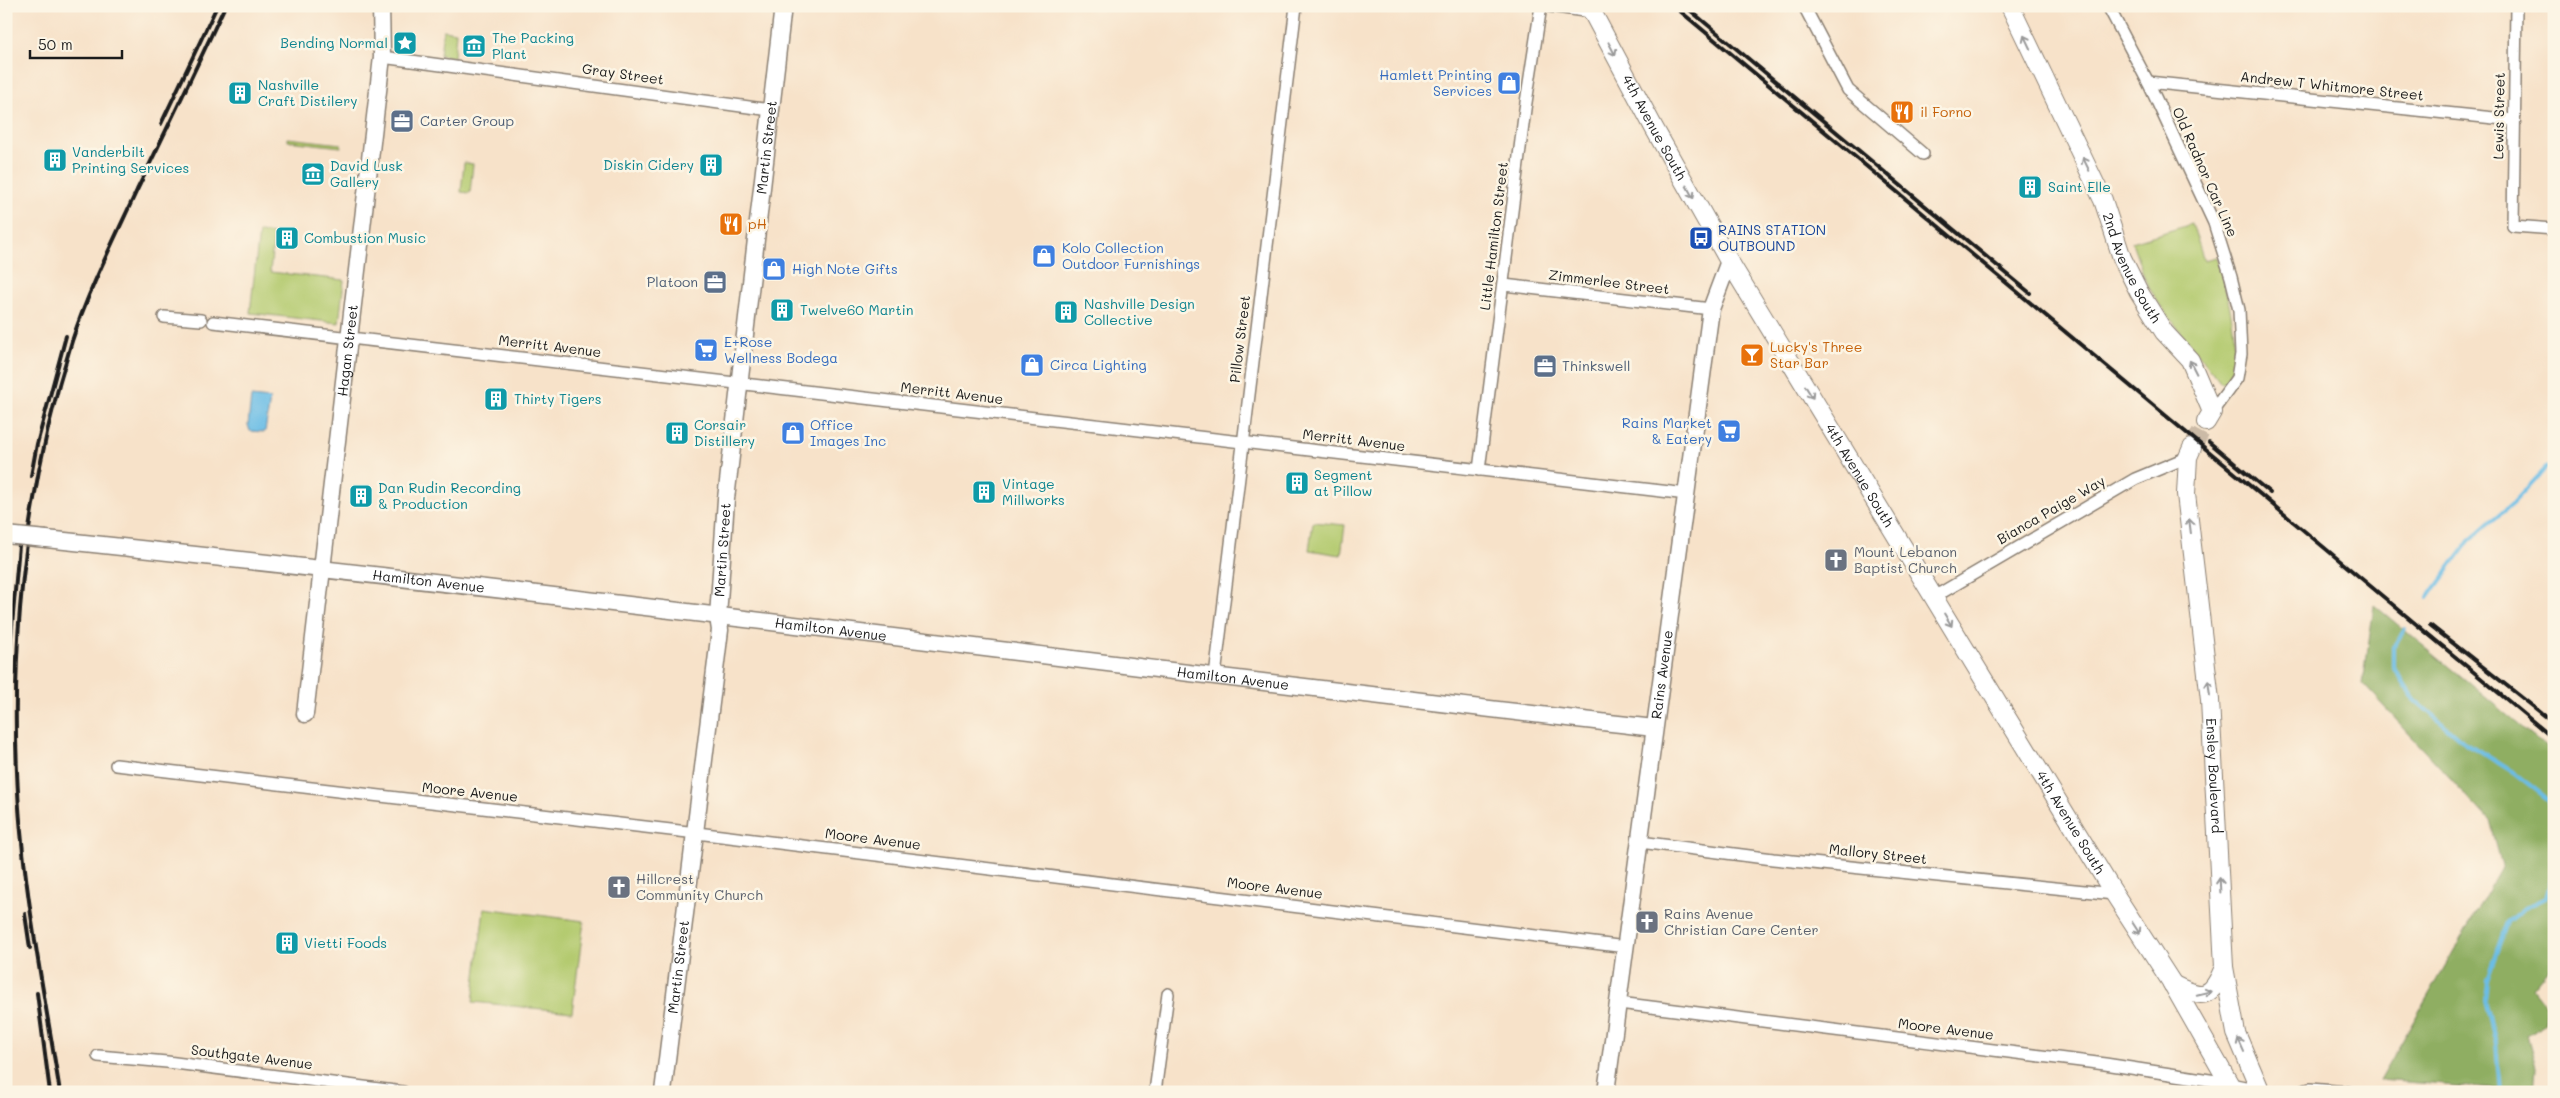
<svg xmlns="http://www.w3.org/2000/svg" width="2560" height="1098" viewBox="0 0 2560 1098" font-family="Mali,sans-serif">
<rect width="100%" height="100%" fill="#fcf5e5"/>
<filter id="ink" filterUnits="userSpaceOnUse"><feTurbulence type="fractalNoise" baseFrequency=".02" numOctaves="2"/><feDisplacementMap in="SourceGraphic" scale="10" xChannelSelector="R" yChannelSelector="G"/><feConvolveMatrix kernelMatrix="1 2 1 2 8 2 1 2 1" color-interpolation-filters="sRGB"/></filter>
<filter id="wash" filterUnits="userSpaceOnUse"><feTurbulence type="fractalNoise" baseFrequency=".0096" numOctaves="4" result="noise"/><feDisplacementMap in="SourceGraphic" scale="20" xChannelSelector="R" yChannelSelector="G"/><feGaussianBlur stdDeviation="1.12" result="paint"/><feColorMatrix in="noise" values="0 0 0 0 0 0 0 0 0 0 0 0 0 0 0 0 0 1.4 0 .05"/><feComposite in="paint" operator="in"/></filter>
<g filter="url(#wash)">
<rect width="100%" height="100%" fill="#f7e2c9"/>
<!-- green -->
<g fill="#b4ca6f" stroke="#687346">
<polygon points="443,30 456,32 454,57 440,55"/>
<polygon points="288,138 341,144 341,147 288,141"/>
<polygon points="464,163 473,164 470,193 461,192"/>
<path d="M2192,224L2204,260L2216,257C2226,291 2245,348 2227,382H2220L2159,304L2146,282L2132,242Z"/>
<polygon points="259,232 274,234 270,272 344,280 339,323 250,313"/>
<polygon points="1313,522 1345,525 1341,555 1309,550"/>
<polygon points="484,908 584,921 572,1012 473,1002"/>
</g>
<!-- forest -->
<polygon fill="#8fae62" stroke="#56653f" points="2374,605 2554,754 2554,961 2532,988 2546,1006 2547,1023 2527,1035 2536,1067 2534,1092 2380,1080 2502,866 2490,821 2363,684"/>
<!-- water -->
<polygon fill="#6bbde6" stroke="#446c81" points="251,397 270,399 265,432 250,431 248,425"/>
<g fill="none" stroke-linecap="round" stroke-linejoin="round">
<!-- stream -->
<g stroke="#6bbde6" stroke-width="4">
<polyline points="2428,598 2469,541 2514,502 2546,468 2554,466"/>
<polyline points="2405,629 2393,647 2393,667 2414,699 2460,739 2513,772 2549,800 2554,815"/>
<polyline points="2500,1092 2496,1043 2485,1001 2487,979 2507,922 2523,909 2546,898 2554,870"/>
</g>
</g>
</g>
<g filter="url(#ink)">
<g fill="none" stroke-linecap="round" stroke-linejoin="round">
<!-- primary-tunnel -->
<polyline stroke="#cbbaa6" stroke-width="18" stroke-dasharray="18 9" stroke-linecap="butt" points="2192,448 2206,422"/>
<!-- street casing -->
<g stroke="#8a7f72" stroke-width="14">
<g id="street">
<polyline points="1549,6 1592,12"/>
<polyline points="1804,6 1848,90 1923,154"/>
<polyline points="2108,6 2148,82 2214,223 2231,277 2239,310 2241,354 2237,378 2212,412"/>
<polyline points="2516,6 2513,226 2554,229"/>
<polyline points="382,57 771,110"/>
<polyline points="2148,82 2513,120"/>
<polyline points="1504,285 1711,309"/>
<polyline points="164,317 201,320"/>
<polyline points="213,322 1687,494"/>
<polyline points="1479,470 1525,109 1541,6"/>
<polyline points="1934,597 2135,479 2188,457"/>
<polyline points="1215,676 1296,6"/>
<polyline points="116,765 705,834 1626,947"/>
<polyline points="1640,842 1773,859 2114,894"/>
<polyline points="1619,1003 2105,1064 2216,1081 2264,1091"/>
<polyline points="98,1056 167,1062 403,1092"/>
<polyline points="1155,1092 1168,994"/>
<polyline points="2299,1092 2310,1089 2348,1092"/>
</g>
</g>
<!-- secondary casing -->
<g stroke="#8a7f72" stroke-width="19">
<g id="secondary">
<path id="s1" d="M46,539C582,595 1117,667 1654,728"/>
<path id="s2" d="M305,714L382,57L381,6"/>
<path id="s3" d="M663,1092L720,630L718,617L726,499L783,6"/>
<path id="s4" d="M1606,1092L1711,309L1729,261"/>
</g>
</g>
<!-- primary casing -->
<g stroke="#8a7f72" stroke-width="20">
<g id="primary">
<path id="s5" d="M1589,6L1654,128L1729,261L2110,887L2172,983L2234,1092"/>
<path id="s6" d="M2010,6L2103,200L2122,258L2139,292L2164,332L2190,360L2212,412L2206,422"/>
<path id="s7" d="M2192,448L2188,457L2186,494L2210,700L2224,967L2236,1033L2261,1092"/>
<path d="M2172,984C2202,999 2211,1000 2224,967"/>
</g>
</g>
<!-- street -->
<use href="#street" stroke="#fff" stroke-width="11"/>
<!-- secondary -->
<use href="#secondary" stroke="#fff" stroke-width="16"/>
<!-- primary -->
<use href="#primary" stroke="#fff" stroke-width="18"/>
<!-- rail -->
<g stroke="#1c1c1c" stroke-width="4">
<polyline points="1674,6 2554,739"/>
<polyline points="1685,6 2030,293"/>
<polyline points="161,124 217,6"/>
<polyline points="2209,442 2270,493"/>
<polyline points="31,476 37,444 66,336"/>
<polyline points="2430,625 2554,723"/>
<polyline points="9,660 19,545"/>
<polyline points="25,914 30,948"/>
<polyline points="37,993 50,1092"/>
<path d="M60,1092C43,986 21,879 17,772C11,626 28,480 72,341C89,289 114,240 137,190C167,129 196,68 225,6"/>
</g>
<!-- secondary-bridge casing -->
<g stroke="#8a7f72" stroke-width="19" stroke-linecap="butt">
<polyline id="secondary-bridge" points="6,535 46,539"/>
</g>
<!-- secondary-bridge -->
<use href="#secondary-bridge" stroke="#fff" stroke-width="16"/>
</g>
<!-- one-way arrows -->
<defs><path id="oneway-shaft" d="M-6 0H5M1.5-3L5.5 0L1.5 3" fill="none" stroke-width="1.6" stroke-linecap="round" stroke-linejoin="round" transform="scale(1.25)"/></defs>
<g stroke="#999">
<use href="#oneway-shaft" transform="translate(2027 42) rotate(-115)"/>
<use href="#oneway-shaft" transform="translate(1612 49) rotate(62)"/>
<use href="#oneway-shaft" transform="translate(2086 164) rotate(-116)"/>
<use href="#oneway-shaft" transform="translate(1690 192) rotate(61)"/>
<use href="#oneway-shaft" transform="translate(2193 367) rotate(-117)"/>
<use href="#oneway-shaft" transform="translate(1809 392) rotate(58)"/>
<use href="#oneway-shaft" transform="translate(2190 526) rotate(-97)"/>
<use href="#oneway-shaft" transform="translate(1948 620) rotate(59)"/>
<use href="#oneway-shaft" transform="translate(2209 688) rotate(-97)"/>
<use href="#oneway-shaft" transform="translate(2220 885) rotate(-93)"/>
<use href="#oneway-shaft" transform="translate(2136 928) rotate(57)"/>
<use href="#oneway-shaft" transform="translate(2204 993) rotate(-14)"/>
<use href="#oneway-shaft" transform="translate(2241 1045) rotate(-114)"/>
</g>
</g>
<!-- icons -->
<defs>
<g id="sight-square" transform="scale(1.25)"><rect x="-9" y="-9" width="18" height="18" rx="4" fill="#0f9aa8" stroke="#fcf5e5"/><path d="M0-6L1.8-2.2L6-1.7L2.9 1.2L3.7 5.4L0 3.3L-3.7 5.4L-2.9 1.2L-6-1.7L-1.8-2.2Z" fill="#fff"/></g>
<g id="museum-square" transform="scale(1.25)"><rect x="-9" y="-9" width="18" height="18" rx="4" fill="#0f9aa8" stroke="#fcf5e5"/><path d="M0-6L6-3V-2H-6V-3ZM-5-1h2V3h-2ZM-1-1h2V3h-2ZM3-1h2V3H3ZM-6 4H6V6H-6Z" fill="#fff"/></g>
<g id="shop-square" transform="scale(1.25)"><rect x="-9" y="-9" width="18" height="18" rx="4" fill="#3f7fe0" stroke="#fcf5e5"/><path d="M-5-2.5h2.3a2.7 3.5 0 0 1 5.4 0H5L5.5 6h-11ZM-1.5-2.5h3a1.5 2.3 0 0 0-3 0Z" fill="#fff"/></g>
<g id="building-square" transform="scale(1.25)"><rect x="-9" y="-9" width="18" height="18" rx="4" fill="#0f9aa8" stroke="#fcf5e5"/><path d="M-4-6H4V6H1V3H-1V6H-4ZM-2.5-4.3h1.7v1.8h-1.7ZM.8-4.3h1.7v1.8H.8ZM-2.5-1h1.7V.8h-1.7ZM.8-1h1.7V.8H.8Z" fill="#fff"/></g>
<g id="restaurant-square" transform="scale(1.25)"><rect x="-9" y="-9" width="18" height="18" rx="4" fill="#e8710a" stroke="#fcf5e5"/><path d="M-5-6h1v4h1v-4h1v4h1v-4h1v5L-1.5 .5V6h-2V.5L-5-1ZM5-6V6H3V1.5H1.5Q1.5-4 5-6Z" fill="#fff"/></g>
<g id="office-square" transform="scale(1.25)"><rect x="-9" y="-9" width="18" height="18" rx="4" fill="#5c6f8a" stroke="#fcf5e5"/><path d="M-6-3h4V-5.5h4V-3h4V5H-6ZM-1-4.5V-3h2v-1.5ZM-6 0V1H6V0Z" fill="#fff"/></g>
<g id="bus-square" transform="scale(1.25)"><rect x="-9" y="-9" width="18" height="18" rx="4" fill="#1a4fb4" stroke="#fcf5e5"/><path d="M-5-6H5V4H4V6H2V4H-2V6H-4V4H-5ZM-3.5-4V0h7V-4ZM-3.5 1.2v1.5H-2V1.2ZM2 1.2v1.5H3.5V1.2Z" fill="#fff"/></g>
<g id="supermarket-square" transform="scale(1.25)"><rect x="-9" y="-9" width="18" height="18" rx="4" fill="#3f7fe0" stroke="#fcf5e5"/><path d="M-6-5.5h2.5l.6 2H6L4.5 2H-2.5L-4.4-4H-6ZM-1.5 3.2a1.3 1.3 0 1 0 .1 0ZM3 3.2a1.3 1.3 0 1 0 .1 0Z" fill="#fff"/></g>
<g id="bar-square" transform="scale(1.25)"><rect x="-9" y="-9" width="18" height="18" rx="4" fill="#e8710a" stroke="#fcf5e5"/><path d="M-6-5H6L.8 .8V4.5H3.5V6h-7V4.5H-.8V.8Z" fill="#fff"/></g>
<g id="church-square" transform="scale(1.25)"><rect x="-9" y="-9" width="18" height="18" rx="4" fill="#6b7280" stroke="#fcf5e5"/><path d="M-1.2-6h2.4v3.5h3.3v2.4h-3.3V6h-2.4V-.1h-3.3v-2.4h3.3Z" fill="#fff"/></g>
</defs>
<g fill-rule="evenodd">
<use href="#sight-square" x="405" y="43"/>
<use href="#museum-square" x="474" y="46"/>
<use href="#shop-square" x="1509" y="83"/>
<use href="#building-square" x="240" y="93"/>
<use href="#restaurant-square" x="1902" y="112"/>
<use href="#office-square" x="402" y="121"/>
<use href="#building-square" x="55" y="160"/>
<use href="#building-square" x="711" y="165"/>
<use href="#museum-square" x="313" y="174"/>
<use href="#building-square" x="2030" y="187"/>
<use href="#restaurant-square" x="731" y="224"/>
<use href="#building-square" x="287" y="238"/>
<use href="#bus-square" x="1701" y="238"/>
<use href="#shop-square" x="1044" y="256"/>
<use href="#shop-square" x="774" y="269"/>
<use href="#office-square" x="715" y="282"/>
<use href="#building-square" x="782" y="310"/>
<use href="#building-square" x="1066" y="312"/>
<use href="#supermarket-square" x="706" y="350"/>
<use href="#bar-square" x="1752" y="355"/>
<use href="#shop-square" x="1032" y="365"/>
<use href="#office-square" x="1545" y="366"/>
<use href="#building-square" x="496" y="399"/>
<use href="#supermarket-square" x="1729" y="431"/>
<use href="#building-square" x="677" y="433"/>
<use href="#shop-square" x="793" y="433"/>
<use href="#building-square" x="1297" y="483"/>
<use href="#building-square" x="984" y="492"/>
<use href="#building-square" x="361" y="496"/>
<use href="#church-square" x="1836" y="560"/>
<use href="#church-square" x="619" y="887"/>
<use href="#church-square" x="1647" y="922"/>
<use href="#building-square" x="287" y="943"/>
</g>
<g text-anchor="middle" stroke-width="5" stroke-linejoin="round" paint-order="stroke">
<!-- culture labels -->
<g font-size="14" fill="#0d838f" stroke="#fcf5e5" text-anchor="start">
<text x="492" y="43">The Packing<tspan x="492" dy="16">Plant</tspan></text>
<text x="388" y="48" text-anchor="end">Bending Normal</text>
<text x="258" y="90">Nashville<tspan x="258" dy="16">Craft Distilery</tspan></text>
<text x="72" y="157">Vanderbilt<tspan x="72" dy="16">Printing Services</tspan></text>
<text x="694" y="170" text-anchor="end">Diskin Cidery</text>
<text x="330" y="171">David Lusk<tspan x="330" dy="16">Gallery</tspan></text>
<text x="2048" y="192">Saint Elle</text>
<text x="304" y="243">Combustion Music</text>
<text x="1084" y="309">Nashville Design<tspan x="1084" dy="16">Collective</tspan></text>
<text x="800" y="315">Twelve60 Martin</text>
<text x="514" y="404">Thirty Tigers</text>
<text x="694" y="430">Corsair<tspan x="694" dy="16">Distillery</tspan></text>
<text x="1314" y="480">Segment<tspan x="1314" dy="16">at Pillow</tspan></text>
<text x="1002" y="489">Vintage<tspan x="1002" dy="16">Millworks</tspan></text>
<text x="378" y="493">Dan Rudin Recording<tspan x="378" dy="16">&amp; Production</tspan></text>
<text x="304" y="948">Vietti Foods</text>
</g>
<!-- street labels -->
<g font-size="14" fill="#1c1c1c" stroke="#fcf5e5">
<text transform="translate(623 74) rotate(8)" y="5">Gray Street</text>
<text transform="translate(2332 86) rotate(6)" y="5">Andrew T Whitmore Street</text>
<text transform="translate(2499 116) rotate(-89)" y="5">Lewis Street</text>
<text dy="5" stroke="none"><textPath href="#s5" startOffset="138">4th Avenue South</textPath></text>
<text dy="5" stroke="none"><textPath href="#s3" startOffset="951">Martin Street</textPath></text>
<text transform="translate(2205 172) rotate(66)" y="5">Old Radnor Car Line</text>
<text transform="translate(1494 236) rotate(-83)" y="5">Little Hamilton Street</text>
<text dy="5" stroke="none"><textPath href="#s6" startOffset="289">2nd Avenue South</textPath></text>
<text transform="translate(1609 282) rotate(7)" y="5">Zimmerlee Street</text>
<text transform="translate(1240 339) rotate(-83)" y="5">Pillow Street</text>
<text transform="translate(550 346) rotate(7)" y="5">Merritt Avenue</text>
<text dy="5" stroke="none"><textPath href="#s2" startOffset="366">Hagan Street</textPath></text>
<text transform="translate(952 393) rotate(7)" y="5">Merritt Avenue</text>
<text transform="translate(1354 440) rotate(7)" y="5">Merritt Avenue</text>
<text dy="5" stroke="none"><textPath href="#s5" startOffset="542">4th Avenue South</textPath></text>
<text transform="translate(2051 510) rotate(-30)" y="5">Bianca Paige Way</text>
<text dy="5" stroke="none"><textPath href="#s3" startOffset="546">Martin Street</textPath></text>
<text dy="5" stroke="none"><textPath href="#s1" startOffset="385">Hamilton Avenue</textPath></text>
<text dy="5" stroke="none"><textPath href="#s1" startOffset="790">Hamilton Avenue</textPath></text>
<text dy="5" stroke="none"><textPath href="#s4" startOffset="421">Rains Avenue</textPath></text>
<text dy="5" stroke="none"><textPath href="#s1" startOffset="1195">Hamilton Avenue</textPath></text>
<text dy="5" stroke="none"><textPath href="#s7" startOffset="330">Ensley Boulevard</textPath></text>
<text transform="translate(470 792) rotate(6)" y="5">Moore Avenue</text>
<text dy="5" stroke="none"><textPath href="#s5" startOffset="948">4th Avenue South</textPath></text>
<text transform="translate(873 839) rotate(7)" y="5">Moore Avenue</text>
<text transform="translate(1878 854) rotate(6)" y="5">Mallory Street</text>
<text transform="translate(1275 888) rotate(7)" y="5">Moore Avenue</text>
<text dy="5" stroke="none"><textPath href="#s3" startOffset="126">Martin Street</textPath></text>
<text transform="translate(1946 1029) rotate(7)" y="5">Moore Avenue</text>
<text transform="translate(252 1057) rotate(7)" y="5">Southgate Avenue</text>
</g>
<!-- shop labels -->
<g font-size="14" fill="#366cbe" stroke="#fcf5e5" text-anchor="start">
<text x="1492" y="80" text-anchor="end">Hamlett Printing<tspan x="1492" dy="16">Services</tspan></text>
<text x="1062" y="253">Kolo Collection<tspan x="1062" dy="16">Outdoor Furnishings</tspan></text>
<text x="792" y="274">High Note Gifts</text>
<text x="724" y="347">E+Rose<tspan x="724" dy="16">Wellness Bodega</tspan></text>
<text x="1050" y="370">Circa Lighting</text>
<text x="1712" y="428" text-anchor="end">Rains Market<tspan x="1712" dy="16">&amp; Eatery</tspan></text>
<text x="810" y="430">Office<tspan x="810" dy="16">Images Inc</tspan></text>
</g>
<!-- food labels -->
<g font-size="14" fill="#c56008" stroke="#fcf5e5" text-anchor="start">
<text x="1920" y="117">il Forno</text>
<text x="748" y="229">pH</text>
<text x="1770" y="352">Lucky's Three<tspan x="1770" dy="16">Star Bar</tspan></text>
</g>
<!-- service labels -->
<g font-size="14" fill="#4e5e75" stroke="#fcf5e5" text-anchor="start">
<text x="420" y="126">Carter Group</text>
<text x="698" y="287" text-anchor="end">Platoon</text>
<text x="1562" y="371">Thinkswell</text>
</g>
<!-- transit labels -->
<g font-size="14" fill="#164399" stroke="#fcf5e5" text-anchor="start">
<text x="1718" y="235">RAINS STATION<tspan x="1718" dy="16">OUTBOUND</tspan></text>
</g>
<!-- worship labels -->
<g font-size="14" fill="#5b616d" stroke="#fcf5e5" text-anchor="start">
<text x="1854" y="557">Mount Lebanon<tspan x="1854" dy="16">Baptist Church</tspan></text>
<text x="636" y="884">Hillcrest<tspan x="636" dy="16">Community Church</tspan></text>
<text x="1664" y="919">Rains Avenue<tspan x="1664" dy="16">Christian Care Center</tspan></text>
</g>
</g>
<!-- margin -->
<rect width="2560" height="1098" fill="none" stroke="#fcf5e5" stroke-width="25"/>
<!-- scale -->
<path d="M30 50v8h92v-8" fill="none" stroke="#1c1c1c" stroke-width="2.5"/>
<text x="38" y="50" font-size="15" fill="#1c1c1c" stroke="#fcf5e5" stroke-width="4" paint-order="stroke">50 m</text>
</svg>
